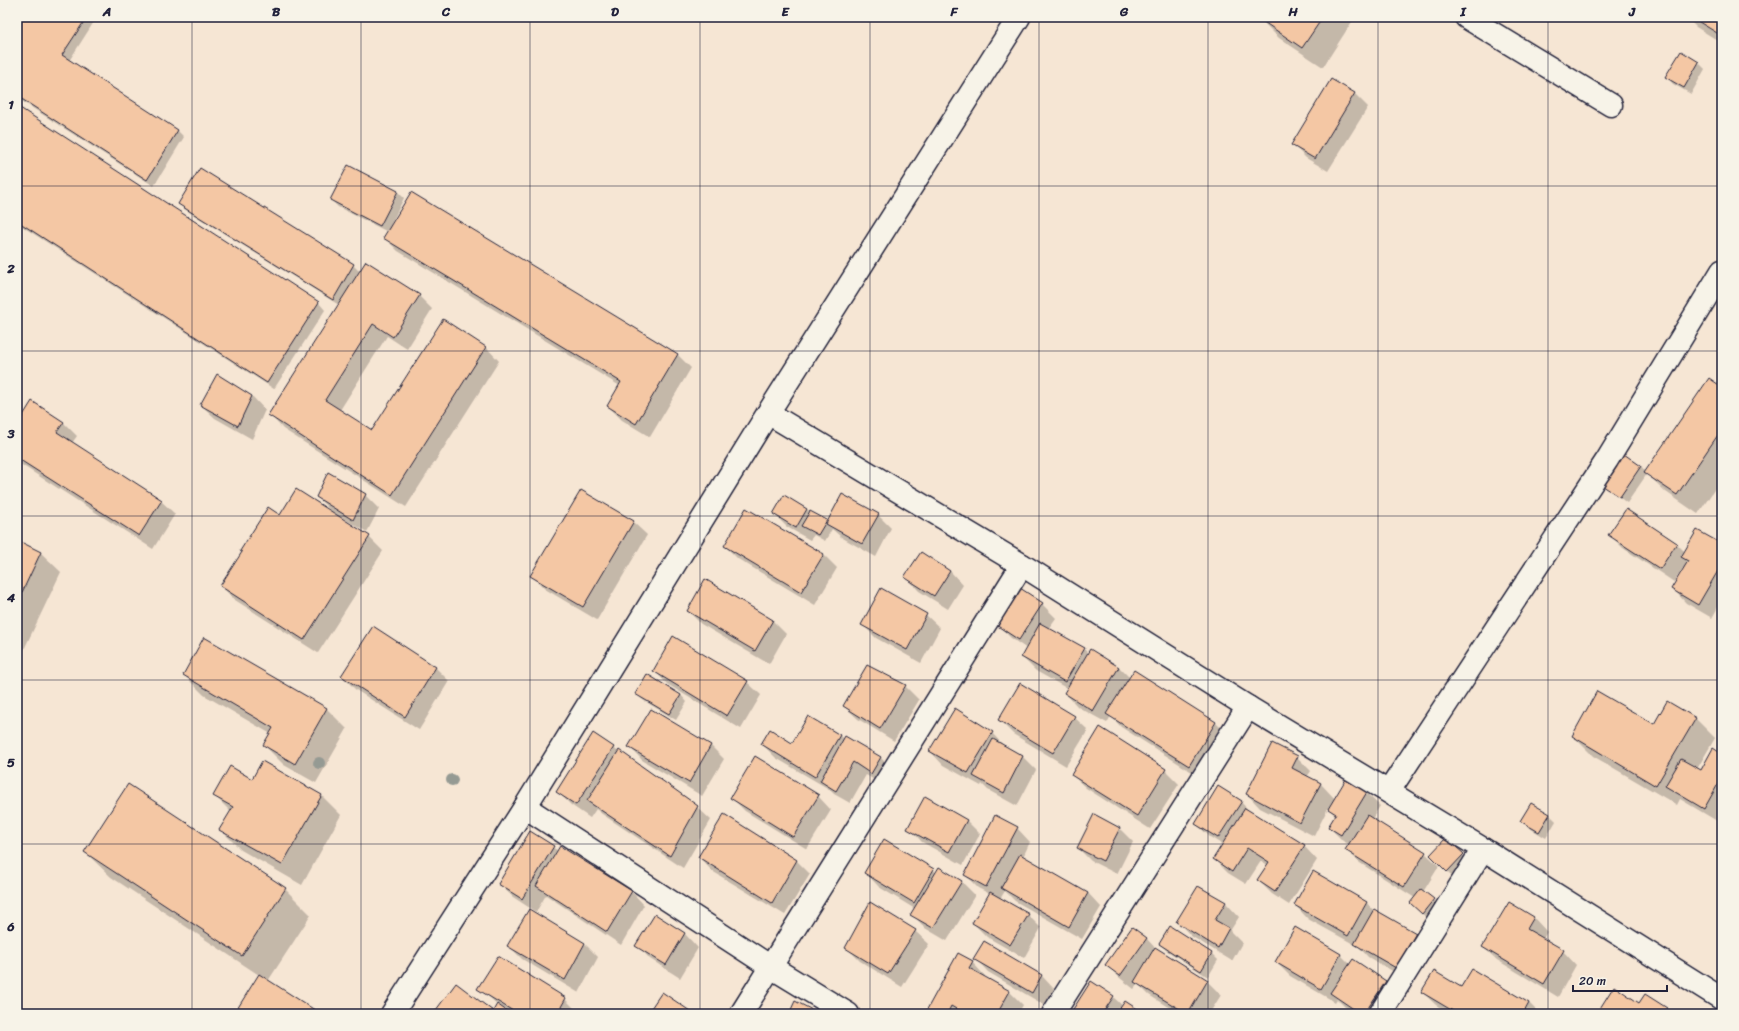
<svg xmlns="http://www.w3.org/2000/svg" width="1739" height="1031" viewBox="0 0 1739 1031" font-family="Sriracha,sans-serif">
<rect width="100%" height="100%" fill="#f6e6d4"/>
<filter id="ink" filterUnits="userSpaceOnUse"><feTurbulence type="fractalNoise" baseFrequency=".025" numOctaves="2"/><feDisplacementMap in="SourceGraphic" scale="8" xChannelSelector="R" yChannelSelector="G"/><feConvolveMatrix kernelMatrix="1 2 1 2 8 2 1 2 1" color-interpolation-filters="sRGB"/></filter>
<g filter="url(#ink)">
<!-- shadow -->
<g fill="#0003">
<polygon points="17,17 97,17 69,61 178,131 184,137 154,186 17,98"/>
<polygon points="1260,17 1355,17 1323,67 1279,38 1259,18"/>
<polygon points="1686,17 1722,17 1722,43 1696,27"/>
<polygon points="1681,53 1699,63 1705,69 1691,94 1673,84 1667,77"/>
<polygon points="1354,93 1368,107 1328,171 1306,158 1292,144"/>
<polygon points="17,107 319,303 325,310 274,389 17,223"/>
<polygon points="200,170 353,265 360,272 419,296 432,309 407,349 387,336 340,410 372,432 486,347 499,361 406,507 283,429 270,415 339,305 186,210 180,204"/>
<polygon points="397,191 404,198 391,224 392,225 411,193 678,355 691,368 650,437 622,420 608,406 620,386 398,251 385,238 388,232 338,207 331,200"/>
<polygon points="1722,388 1722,478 1698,514 1666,492 1647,474 1627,503 1604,486 1641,466 1646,472"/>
<polygon points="252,396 265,410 252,439 215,418 201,405"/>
<polygon points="63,422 77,436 72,443 161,501 175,514 153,549 17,462 17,427"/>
<polygon points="365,495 379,509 367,532 341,517 340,518 369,537 383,551 318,653 235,600 221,586 243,552 280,516 332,512 317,497"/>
<polygon points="784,496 828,522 878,515 891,528 876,557 841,537 832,529 825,541 814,535 810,540 787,527 774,514"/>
<polygon points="1626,510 1677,544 1685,552 1722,546 1722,600 1712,618 1686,603 1673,589 1685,569 1683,568 1674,582 1623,548 1610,535"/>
<polygon points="633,522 647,535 597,620 545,589 531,575"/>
<polygon points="17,541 41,553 61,572 17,664"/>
<polygon points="725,546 824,555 837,568 815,605 738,559"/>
<polygon points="950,571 963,585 948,609 919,591 906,577"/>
<polygon points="706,581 773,621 786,634 769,664 701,624 688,611"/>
<polygon points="1042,604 1056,618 1048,629 1084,649 1089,654 1119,667 1130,678 1134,671 1216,723 1229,736 1203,779 1121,727 1111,716 1107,723 1078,707 1065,693 1068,689 1036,671 1022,657 1027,649 1011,638 998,625"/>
<polygon points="926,615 940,628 921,663 876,638 862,624"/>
<polygon points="373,627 436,668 449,681 419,730 356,690 342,676"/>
<polygon points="204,639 327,709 347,729 316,783 284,765 264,745 271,734 204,695 184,675"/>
<polygon points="868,666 905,686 919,700 894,741 858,719 844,706"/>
<polygon points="654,670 747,682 761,695 741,729 667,684"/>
<polygon points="636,694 681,695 687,702 676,720 643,700"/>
<polygon points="651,710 711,746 724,759 702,796 642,760 629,746"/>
<polygon points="809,717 840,736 844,740 881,758 894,771 885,786 866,775 850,803 834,794 829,789 776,758 762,744 792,745"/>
<polygon points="1074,717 1088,730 1066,766 1013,734 999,720"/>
<polygon points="1695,718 1715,738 1697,769 1701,772 1722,755 1722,813 1717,821 1680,799 1677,805 1593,756 1573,736 1654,726"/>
<polygon points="992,733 1005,747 1023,757 1036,770 1017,806 988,790 982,784 981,786 943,765 930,751"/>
<polygon points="613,747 619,753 697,807 711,820 683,868 602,814 596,809 590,818 571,805 558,792"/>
<polygon points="1297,757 1311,771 1307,777 1321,784 1335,799 1366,793 1380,806 1372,819 1425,853 1439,866 1423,892 1440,906 1429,920 1418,910 1415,898 1360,863 1347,850 1350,845 1343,841 1329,827 1336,816 1328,808 1314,836 1260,808 1247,794"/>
<polygon points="1165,770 1179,784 1150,829 1086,788 1072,775"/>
<polygon points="253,781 321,795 341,815 302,885 241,850 221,830 231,812 214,795"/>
<polygon points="818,796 831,810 807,849 745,811 731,797"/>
<polygon points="1241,802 1252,814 1304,846 1317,860 1289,905 1272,894 1258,880 1268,865 1261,861 1246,884 1228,873 1214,859 1223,845 1210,837 1196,824"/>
<polygon points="1549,814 1556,821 1546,838 1528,827 1522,820"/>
<polygon points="1094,815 1120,829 1133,842 1117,874 1091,861 1078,848"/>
<polygon points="724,816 797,861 810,874 785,915 712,871 699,857"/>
<polygon points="966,820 980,834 963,865 922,842 909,828"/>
<polygon points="1017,828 1030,842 1023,857 1088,893 1101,907 1082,939 1015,901 1005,891 1000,899 1028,915 1041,928 1024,958 987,937 973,923 990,894 978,888 965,875"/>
<polygon points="531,832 558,851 631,891 644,905 621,945 546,895 536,912 513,897 499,884"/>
<polygon points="1446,839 1470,862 1454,878 1431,855"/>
<polygon points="85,852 285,889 311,915 268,981 319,1014 235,1014 259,975 111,877"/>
<polygon points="933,870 937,873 961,881 975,895 947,941 925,928 912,914 915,909 879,887 866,873"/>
<polygon points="1313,873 1367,903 1373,910 1415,934 1429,947 1410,981 1368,957 1359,947 1308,919 1295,905"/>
<polygon points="1199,887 1226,903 1239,917 1230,931 1242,943 1232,961 1191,936 1178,922"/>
<polygon points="1509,903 1534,918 1547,932 1543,939 1563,951 1576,965 1558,997 1497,960 1483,947"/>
<polygon points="871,904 915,931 929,944 902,987 860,961 846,947"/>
<polygon points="655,915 685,934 698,948 680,978 650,959 637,945"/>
<polygon points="1170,927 1212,954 1218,960 1208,977 1166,950 1160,944"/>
<polygon points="1132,928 1147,939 1158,951 1207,981 1221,995 1209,1014 1179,1014 1149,995 1138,984 1134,989 1120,978 1107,965"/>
<polygon points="984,942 1042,976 1055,990 1046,1006 988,972 975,958"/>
<polygon points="584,943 598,957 579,993 522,959 509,946"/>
<polygon points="1341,955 1350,964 1353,960 1386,982 1399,995 1387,1014 1356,1014 1345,1007 1337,999 1335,1002 1290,976 1276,962"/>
<polygon points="498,957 565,999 579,1013 578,1014 434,1014 493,1012 498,1005 479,988"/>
<polygon points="972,962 985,976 984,978 1010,992 1023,1005 1018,1014 928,1014 926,1013"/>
<polygon points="1473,970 1529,1003 1540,1014 1450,1014 1436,1005 1422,992 1462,989"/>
<polygon points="1113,997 1123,1006 1143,1014 1071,1014"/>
<polygon points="1639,1004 1666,1009 1671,1014 1600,1014"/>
</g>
<!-- building -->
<g fill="#f4c7a4" stroke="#22223b">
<polygon points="17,17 87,17 62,55 178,130 147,180 17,96"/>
<polygon points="1259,17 1323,17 1302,48 1258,18"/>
<polygon points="1691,17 1722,17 1722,36"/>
<polygon points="1681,51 1699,62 1684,88 1665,77"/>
<polygon points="1331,79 1355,93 1315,159 1291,145"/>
<polygon points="17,106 319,302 267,383 17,221"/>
<polygon points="348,165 398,191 380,226 330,200"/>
<polygon points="200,168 354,264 333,300 178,204"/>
<polygon points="411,192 678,354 636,424 607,406 621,382 383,238"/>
<polygon points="366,261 420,295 393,337 373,324 325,400 372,430 443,319 486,347 392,495 268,415"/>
<polygon points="217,374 252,396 238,426 200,405"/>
<polygon points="1709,378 1722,387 1722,429 1677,495 1644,473"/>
<polygon points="32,401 64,422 57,432 162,500 139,536 17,458 17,425"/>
<polygon points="1624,454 1641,466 1620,497 1603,486"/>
<polygon points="328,472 366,494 353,520 316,497"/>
<polygon points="296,489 370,536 304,640 220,586 242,552 240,551 268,507 280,515"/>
<polygon points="581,490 634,521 583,607 530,576"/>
<polygon points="842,494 879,514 862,544 826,524"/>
<polygon points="784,495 807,509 796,528 773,514"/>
<polygon points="746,508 824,554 801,592 724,546"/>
<polygon points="1626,509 1677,543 1660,569 1608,535"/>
<polygon points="810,511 827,520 818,535 801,526"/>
<polygon points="1697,530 1722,544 1722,564 1698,605 1671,589 1688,561 1681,557"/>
<polygon points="17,540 41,552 17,603"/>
<polygon points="921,552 950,571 934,596 904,577"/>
<polygon points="705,579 773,620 755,651 687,611"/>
<polygon points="881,588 927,614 907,650 861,625"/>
<polygon points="1020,588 1043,603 1019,640 996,625"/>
<polygon points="1040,623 1085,648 1065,682 1021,657"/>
<polygon points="373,626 436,667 405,717 341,676"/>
<polygon points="673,636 748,681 727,716 653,671"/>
<polygon points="204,637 327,708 295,764 263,745 273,728 183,675"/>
<polygon points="1090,649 1119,667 1093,711 1064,693"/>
<polygon points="867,665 906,685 880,729 843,706"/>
<polygon points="1134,670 1216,722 1189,766 1106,714"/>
<polygon points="647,674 681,695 669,714 635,694"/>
<polygon points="1020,683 1075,716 1053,753 998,720"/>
<polygon points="1597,691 1654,724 1667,701 1696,718 1656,786 1572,736"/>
<polygon points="955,708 993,732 968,773 929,751"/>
<polygon points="651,709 711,745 689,783 628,747"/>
<polygon points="808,716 840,735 815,777 761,744 770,729 792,743"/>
<polygon points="1100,727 1166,769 1137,816 1071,775"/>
<polygon points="593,733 614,747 576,805 556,792"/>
<polygon points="845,736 881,757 871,774 853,762 836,791 820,781"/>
<polygon points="993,739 1023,756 1004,793 973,776"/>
<polygon points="1272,743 1298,756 1292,768 1321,783 1300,823 1246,794"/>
<polygon points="1713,748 1722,754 1722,777 1704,809 1665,786 1681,759 1701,770"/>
<polygon points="619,750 698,806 670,856 587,801"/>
<polygon points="755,756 819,795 793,837 730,798"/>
<polygon points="262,761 322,795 282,865 219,830 233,807 213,796 230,766 252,779"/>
<polygon points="1346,779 1367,792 1341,835 1328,827 1336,814 1328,809"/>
<polygon points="128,784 286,888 242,956 84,852"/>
<polygon points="1218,786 1242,801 1218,838 1195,824"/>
<polygon points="925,796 967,820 949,852 907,829"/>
<polygon points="1531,803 1550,814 1539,832 1520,821"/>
<polygon points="1245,808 1305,845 1275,892 1257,880 1269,862 1247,848 1232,872 1213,859"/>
<polygon points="724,814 797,860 772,903 698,857"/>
<polygon points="1094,814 1120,828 1103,861 1077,848"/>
<polygon points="995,815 1018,827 986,887 964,875"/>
<polygon points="1367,815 1426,852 1404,887 1345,850"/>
<polygon points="530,831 554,846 522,899 498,884"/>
<polygon points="1446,838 1464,854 1447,872 1430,855"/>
<polygon points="884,839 934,869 914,903 864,873"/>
<polygon points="560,846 632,891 607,932 536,886"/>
<polygon points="1020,854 1088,893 1069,927 1001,888"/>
<polygon points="939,867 962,881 933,928 910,915"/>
<polygon points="1313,871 1367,902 1348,936 1294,905"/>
<polygon points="1198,886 1226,902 1215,920 1229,928 1218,948 1176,922"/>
<polygon points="1421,889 1434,899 1422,914 1410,903"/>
<polygon points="990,892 1029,914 1010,945 972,923"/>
<polygon points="870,902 916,930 888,974 845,948"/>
<polygon points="1509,902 1534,917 1527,929 1564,950 1544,984 1482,947"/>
<polygon points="529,909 585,943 565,980 507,946"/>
<polygon points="1374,909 1416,933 1396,968 1354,944"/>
<polygon points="655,914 685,933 666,965 635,946"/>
<polygon points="1170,926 1212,953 1201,971 1159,944"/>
<polygon points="1132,927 1147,938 1120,976 1105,965"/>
<polygon points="1295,927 1341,954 1321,989 1275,962"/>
<polygon points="984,941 1042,975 1032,993 973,959"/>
<polygon points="1155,947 1208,980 1188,1014 1134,982"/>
<polygon points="958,953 973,961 969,968 1010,991 997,1014 965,1014 951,1006 947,1014 925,1013"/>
<polygon points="498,956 566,998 557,1014 518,1014 477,989"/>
<polygon points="1353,959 1386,981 1364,1014 1361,1014 1330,993"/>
<polygon points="1472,969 1529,1003 1523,1014 1458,1014 1421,992 1434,971 1461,987"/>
<polygon points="259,974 321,1014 234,1014"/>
<polygon points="1091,981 1114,996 1102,1014 1070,1014"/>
<polygon points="456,983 493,1011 497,1004 511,1014 433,1014"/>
<polygon points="1614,986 1639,1003 1645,994 1667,1008 1663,1014 1599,1014 1597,1013"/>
<polygon points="662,992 690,1011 688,1014 647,1014"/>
<polygon points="795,1001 820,1014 789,1014"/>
<polygon points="1125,1001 1145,1014 1116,1014"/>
</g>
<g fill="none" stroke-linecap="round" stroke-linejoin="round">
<!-- street casing -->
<g stroke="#22223b" stroke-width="25">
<g id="street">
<polyline points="1466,17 1611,105"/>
<polyline points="768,413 1022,565 1248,707 1483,849 1722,999"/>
<polyline points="1389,791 1607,460 1722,271"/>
<polyline points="525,807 771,967 848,1014"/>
<polyline points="392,1014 525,807 768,413 1019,17"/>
<polyline points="741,1014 1022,565"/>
<polyline points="1053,1014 1248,707"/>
<polyline points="1380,1014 1483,849"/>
</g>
</g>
<!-- street -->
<use href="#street" stroke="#f7f3e8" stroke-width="22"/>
</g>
<!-- trees -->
<g fill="#959a93">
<circle cx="319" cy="763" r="6"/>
<circle cx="452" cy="780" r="6"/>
</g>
</g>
<!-- grid -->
<path fill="none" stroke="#22223b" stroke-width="1" stroke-opacity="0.55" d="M192,17V1014M361,17V1014M530,17V1014M700,17V1014M870,17V1014M1039,17V1014M1208,17V1014M1378,17V1014M1548,17V1014M17,186H1722M17,351H1722M17,516H1722M17,680H1722M17,844H1722"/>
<!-- margin -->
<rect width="1739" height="1031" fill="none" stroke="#f7f3e8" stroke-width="44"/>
<!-- scale -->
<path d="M1573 985v6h94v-6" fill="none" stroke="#22223b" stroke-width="2"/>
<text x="1579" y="985" font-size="12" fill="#22223b" stroke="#f7f3e8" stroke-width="3" paint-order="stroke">20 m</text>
<rect x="22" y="22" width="1695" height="987" fill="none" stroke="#22223b" stroke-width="1.5"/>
<g font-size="13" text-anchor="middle" font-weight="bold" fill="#22223b">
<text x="107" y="16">A</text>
<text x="276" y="16">B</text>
<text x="446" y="16">C</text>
<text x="615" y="16">D</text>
<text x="785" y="16">E</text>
<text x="954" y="16">F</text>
<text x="1124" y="16">G</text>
<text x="1293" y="16">H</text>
<text x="1463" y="16">I</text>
<text x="1632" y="16">J</text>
<text x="11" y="109">1</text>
<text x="11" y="273">2</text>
<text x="11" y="438">3</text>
<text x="11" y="602">4</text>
<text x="11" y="767">5</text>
<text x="11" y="931">6</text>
</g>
</svg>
